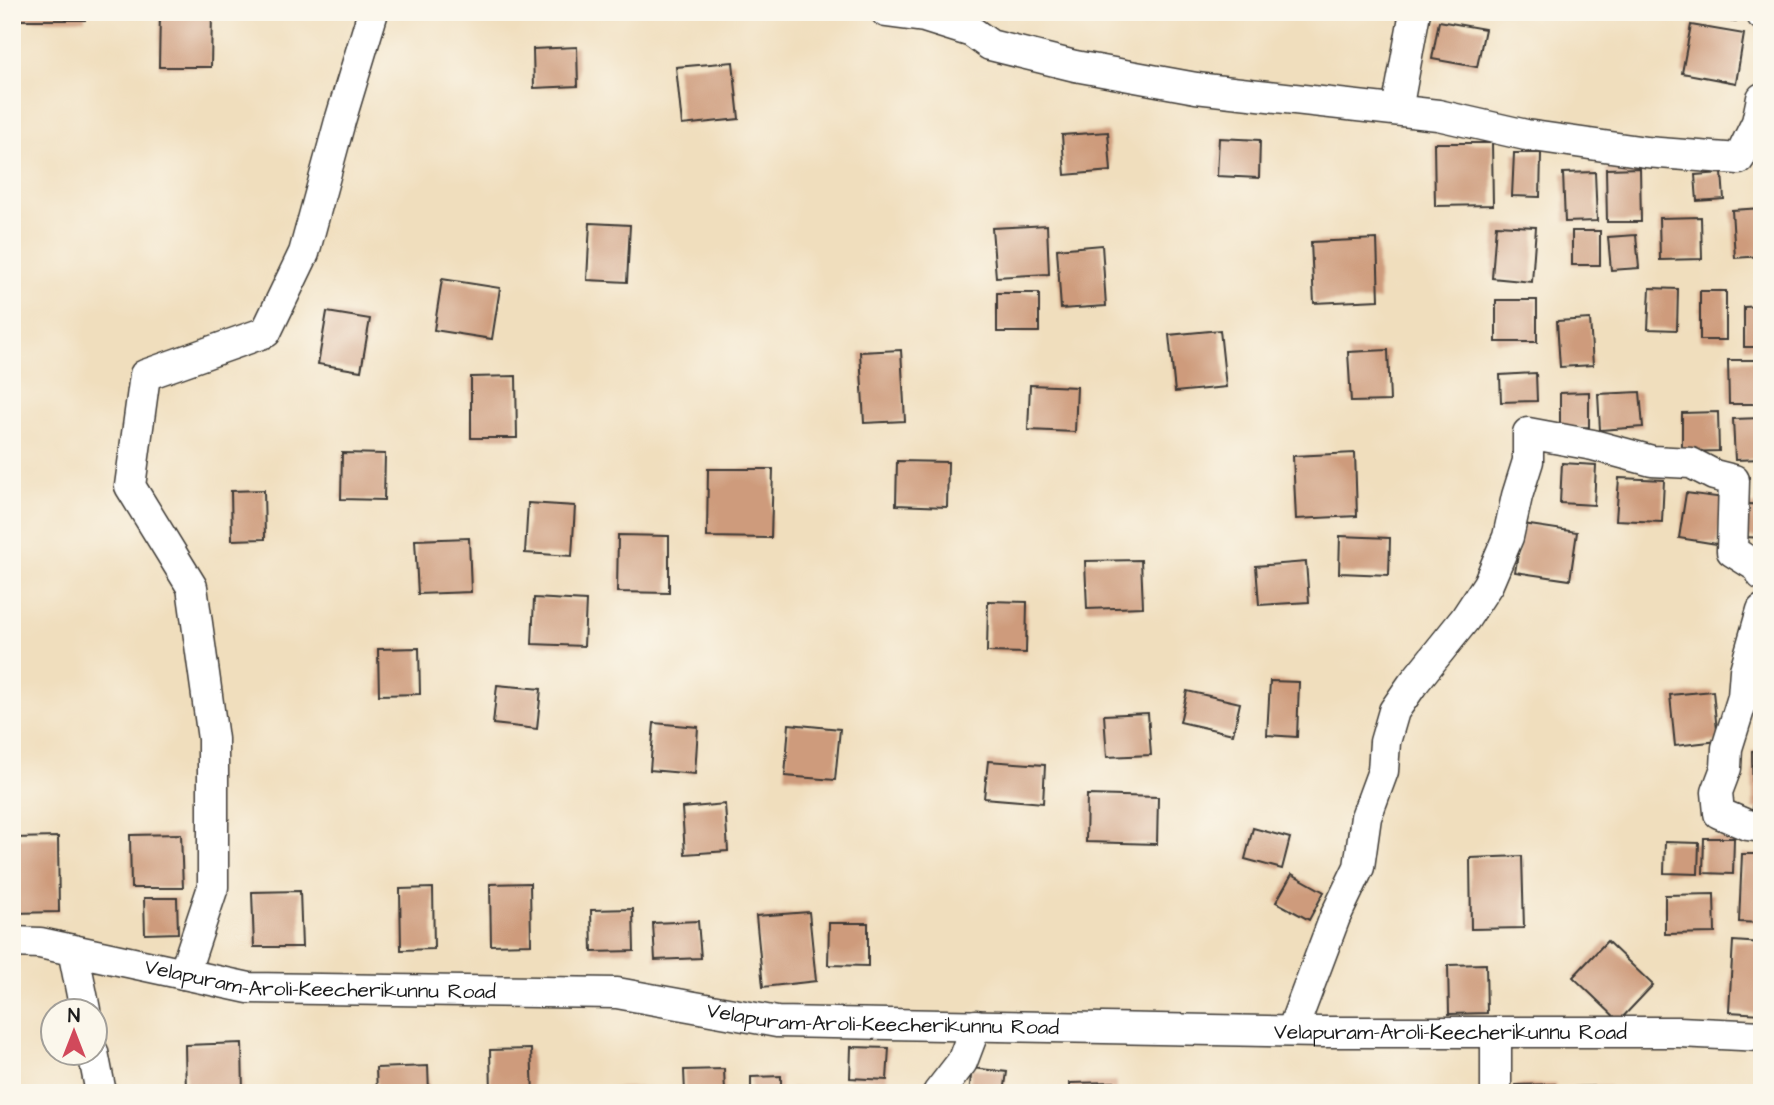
<svg xmlns="http://www.w3.org/2000/svg" width="1774" height="1105" viewBox="0 0 1774 1105" font-family="'Architects Daughter',sans-serif">
<rect width="100%" height="100%" fill="#fbf7ec"/>
<filter id="ink" filterUnits="userSpaceOnUse"><feTurbulence type="fractalNoise" baseFrequency=".0143" numOctaves="2"/><feDisplacementMap in="SourceGraphic" scale="14" xChannelSelector="R" yChannelSelector="G"/><feConvolveMatrix kernelMatrix="1 2 1 2 8 2 1 2 1" color-interpolation-filters="sRGB"/></filter>
<filter id="wash" filterUnits="userSpaceOnUse"><feTurbulence type="fractalNoise" baseFrequency=".00686" numOctaves="4" result="noise"/><feDisplacementMap in="SourceGraphic" scale="28" xChannelSelector="R" yChannelSelector="G"/><feGaussianBlur stdDeviation="1.57" result="paint"/><feColorMatrix in="noise" values="0 0 0 0 0 0 0 0 0 0 0 0 0 0 0 0 0 1.4 0 .05"/><feComposite in="paint" operator="in"/></filter>
<g filter="url(#wash)">
<rect width="100%" height="100%" fill="#f0debd"/>
<g id="blocks">
<!-- building -->
<g fill="#ce9b7b">
<rect x="12" y="12" width="73" height="8"/>
<polygon points="160,12 212,12 211,67 159,67"/>
<polygon points="1684,12 1736,12 1736,21 1684,18"/>
<polygon points="1439,21 1485,29 1477,67 1432,59"/>
<polygon points="1691,25 1744,34 1736,83 1682,73"/>
<polygon points="577,47 578,86 534,88 533,49"/>
<polygon points="733,62 739,119 682,125 676,67"/>
<polygon points="1108,132 1111,171 1065,175 1062,135"/>
<polygon points="1219,138 1260,140 1259,178 1217,176"/>
<polygon points="1434,143 1492,143 1493,205 1435,206"/>
<polygon points="1514,153 1541,153 1540,197 1512,196"/>
<polygon points="1640,168 1641,222 1607,222 1606,169"/>
<polygon points="1595,172 1597,221 1565,222 1563,173"/>
<polygon points="1722,173 1724,199 1697,201 1695,175"/>
<polygon points="1762,208 1762,256 1735,258 1732,210"/>
<polygon points="1701,217 1702,259 1660,260 1659,218"/>
<polygon points="590,223 630,225 627,282 587,280"/>
<polygon points="1047,225 1049,274 996,277 992,228"/>
<polygon points="1496,225 1536,227 1532,282 1492,278"/>
<rect x="1572" y="231" width="28" height="34"/>
<polygon points="1636,235 1639,268 1611,270 1608,237"/>
<polygon points="1377,239 1379,300 1314,303 1311,242"/>
<polygon points="1102,245 1106,306 1061,309 1057,249"/>
<polygon points="442,279 500,288 492,339 434,330"/>
<polygon points="1650,288 1678,289 1677,330 1648,329"/>
<rect x="1700" y="291" width="26" height="49"/>
<rect x="997" y="293" width="42" height="39"/>
<rect x="1496" y="300" width="41" height="42"/>
<polygon points="1762,306 1762,347 1744,347 1744,307"/>
<polygon points="327,312 370,319 361,371 318,364"/>
<polygon points="1590,319 1593,365 1560,367 1557,321"/>
<polygon points="1220,330 1226,387 1175,392 1169,335"/>
<polygon points="901,350 905,421 864,423 860,352"/>
<polygon points="1388,350 1390,401 1351,402 1348,352"/>
<polygon points="1728,360 1762,360 1762,404 1729,404"/>
<polygon points="1536,373 1537,401 1501,402 1500,375"/>
<polygon points="516,376 517,438 471,438 471,377"/>
<polygon points="1030,385 1077,387 1075,432 1028,430"/>
<polygon points="1589,392 1589,427 1560,428 1560,393"/>
<polygon points="1640,392 1643,427 1600,430 1598,394"/>
<polygon points="1718,412 1719,451 1682,452 1682,413"/>
<polygon points="1762,418 1762,459 1735,460 1733,419"/>
<polygon points="342,453 385,454 384,500 341,499"/>
<polygon points="1355,453 1357,516 1296,519 1293,456"/>
<polygon points="897,461 948,462 947,507 896,505"/>
<polygon points="1562,463 1596,465 1594,505 1560,503"/>
<polygon points="708,469 773,469 771,538 707,537"/>
<polygon points="1619,478 1664,480 1662,522 1616,520"/>
<polygon points="264,490 265,539 232,540 231,491"/>
<polygon points="1686,493 1724,498 1717,544 1679,538"/>
<polygon points="528,503 575,506 572,556 525,553"/>
<polygon points="1749,504 1762,505 1762,538 1746,537"/>
<polygon points="1523,524 1577,532 1570,580 1515,572"/>
<polygon points="618,535 669,536 669,593 617,592"/>
<polygon points="1340,536 1390,538 1389,575 1339,573"/>
<polygon points="469,538 471,592 418,594 415,540"/>
<polygon points="1141,560 1143,607 1087,609 1085,561"/>
<polygon points="1306,562 1309,602 1259,605 1256,566"/>
<polygon points="534,598 586,601 584,646 532,644"/>
<polygon points="988,601 1027,602 1026,653 987,652"/>
<polygon points="419,648 420,694 379,695 378,649"/>
<polygon points="1270,681 1299,682 1297,737 1267,735"/>
<polygon points="497,685 541,689 537,729 493,724"/>
<polygon points="1187,691 1240,703 1233,734 1180,722"/>
<polygon points="1713,691 1718,741 1675,746 1670,695"/>
<polygon points="1148,713 1151,755 1107,757 1104,715"/>
<polygon points="654,723 698,727 695,774 650,770"/>
<polygon points="789,724 840,729 835,780 785,776"/>
<polygon points="1762,750 1762,809 1753,809 1752,751"/>
<polygon points="988,761 1045,765 1043,803 984,798"/>
<polygon points="1087,795 1158,797 1157,844 1086,842"/>
<polygon points="725,804 728,851 685,854 682,808"/>
<polygon points="1253,828 1290,838 1282,869 1245,859"/>
<polygon points="181,834 183,888 131,888 130,835"/>
<polygon points="58,837 59,912 12,913 12,838"/>
<polygon points="1704,838 1734,838 1733,874 1703,873"/>
<polygon points="1665,842 1699,843 1698,874 1664,873"/>
<polygon points="1742,854 1762,854 1762,923 1739,922"/>
<polygon points="1522,856 1524,928 1471,929 1470,858"/>
<polygon points="1292,874 1324,892 1309,920 1276,902"/>
<polygon points="530,883 531,944 491,945 490,884"/>
<polygon points="433,888 434,949 401,950 400,889"/>
<polygon points="300,891 302,947 254,947 252,892"/>
<polygon points="1714,894 1715,933 1665,934 1665,895"/>
<polygon points="144,898 177,898 178,933 145,934"/>
<polygon points="633,909 634,951 592,952 591,910"/>
<polygon points="809,912 816,981 763,987 756,916"/>
<polygon points="698,921 701,958 655,960 653,923"/>
<polygon points="829,923 868,923 868,966 828,965"/>
<polygon points="1607,941 1653,985 1619,1021 1573,977"/>
<polygon points="1733,941 1762,943 1762,1014 1729,1012"/>
<polygon points="1486,964 1487,1013 1449,1014 1448,965"/>
<polygon points="242,1043 243,1093 186,1093 185,1045"/>
<polygon points="851,1047 889,1048 887,1080 850,1078"/>
<polygon points="531,1049 533,1093 491,1093 490,1050"/>
<polygon points="428,1066 429,1093 377,1093 376,1068"/>
<polygon points="972,1068 1007,1072 1004,1093 969,1093"/>
<polygon points="724,1069 725,1093 685,1093 684,1070"/>
<polygon points="781,1076 781,1093 751,1093 751,1077"/>
<polygon points="1116,1082 1116,1093 1070,1093 1070,1083"/>
<polygon points="1555,1084 1556,1093 1517,1093 1516,1085"/>
<polygon points="1610,1086 1610,1093 1575,1093 1574,1087"/>
<polygon points="652,1087 652,1093 613,1093 613,1088"/>
<polygon points="832,1087 832,1093 791,1093 791,1088"/>
<rect x="1428" y="1090" width="28" height="3"/>
</g>
</g>
</g>
<g filter="url(#ink)">
<use href="#blocks" fill-opacity="0" stroke="#3c3934" stroke-width="2"/>
<g fill="none" stroke-linecap="round" stroke-linejoin="round">
<!-- street casing -->
<g stroke="#3c3934" stroke-width="33">
<g id="street">
<polyline points="886,12 924,17 972,32 990,45 1075,66 1196,88 1438,115 1526,135 1646,152 1739,159 1757,122 1762,98"/>
<polyline points="1761,12 1762,15"/>
<polyline points="1397,110 1415,12"/>
<polyline points="1762,610 1745,670 1743,697 1727,748 1726,768 1717,792 1719,813 1747,825 1762,827"/>
<path id="s1" d="M12,942L40,943L249,988L617,993L777,1022L1320,1032H1679L1762,1036"/>
<polyline points="73,950 85,1010"/>
<polyline points="184,974 213,887 213,739 192,587 130,486 145,375 266,332 304,253 340,121 373,12"/>
<polyline points="1292,1031 1335,917 1359,867 1366,817 1383,771 1385,742 1394,711 1412,685 1465,619 1488,584 1508,537 1517,496 1528,461 1528,433 1593,445 1652,461 1691,463 1714,475 1734,480 1732,551 1759,568 1762,575"/>
<polyline points="93,1052 101,1093"/>
<polyline points="938,1093 962,1062 976,1025"/>
<polyline points="1496,1093 1496,1032"/>
</g>
</g>
<!-- street -->
<use href="#street" stroke="#fff" stroke-width="30"/>
</g>
</g>
<g text-anchor="middle" stroke-width="5" stroke-linejoin="round" paint-order="stroke">
<!-- street labels -->
<g font-size="21" fill="#1c1c1c" stroke="#fbf7ec">
<text dy="7" stroke="none"><textPath href="#s1" startOffset="312">Velapuram-Aroli-Keecherikunnu Road</textPath></text>
<text dy="7" stroke="none"><textPath href="#s1" startOffset="878">Velapuram-Aroli-Keecherikunnu Road</textPath></text>
<text dy="7" stroke="none"><textPath href="#s1" startOffset="1446">Velapuram-Aroli-Keecherikunnu Road</textPath></text>
</g>
</g>
<!-- margin -->
<rect width="1774" height="1105" fill="none" stroke="#fbf7ec" stroke-width="42"/>
<!-- north arrow -->
<g transform="translate(74 1032)"><circle r="33" fill="#fbf7ec" stroke="#a29f99" stroke-width="2"/>
<path d="M0-5L12 26L0 18L-12 26Z" fill="#d1495b"/>
<text y="-10" font-size="19" font-weight="bold" text-anchor="middle" fill="#1c1c1c">N</text>
</g>
</svg>
